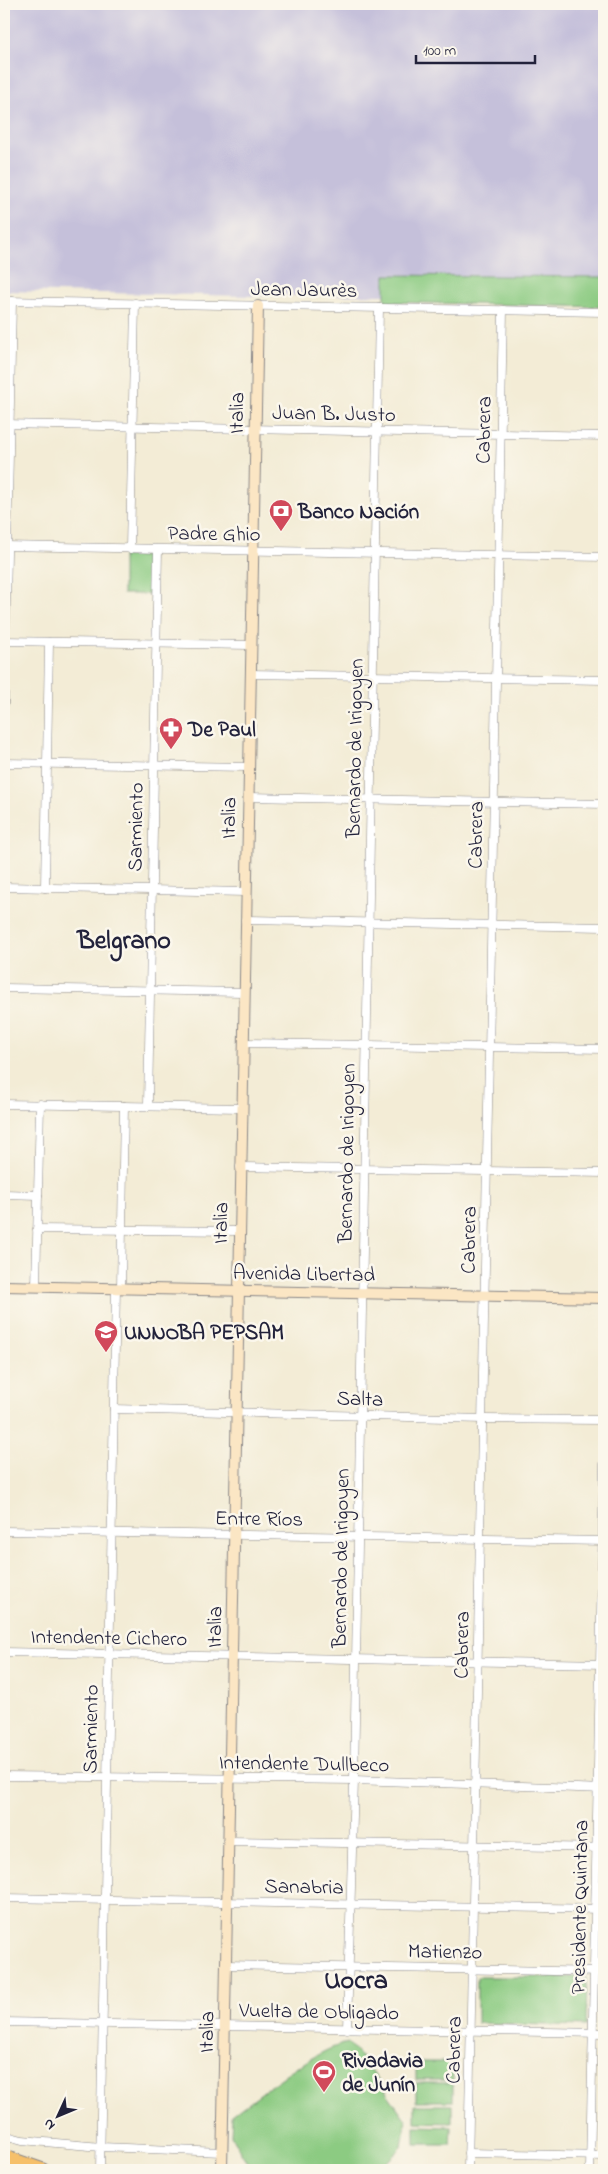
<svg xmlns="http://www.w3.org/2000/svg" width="608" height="2174" viewBox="0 0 608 2174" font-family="'Indie Flower',sans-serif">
<rect width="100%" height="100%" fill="#fbf7ec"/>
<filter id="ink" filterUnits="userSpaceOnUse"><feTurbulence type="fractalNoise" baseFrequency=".02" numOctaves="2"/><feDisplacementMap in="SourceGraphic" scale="10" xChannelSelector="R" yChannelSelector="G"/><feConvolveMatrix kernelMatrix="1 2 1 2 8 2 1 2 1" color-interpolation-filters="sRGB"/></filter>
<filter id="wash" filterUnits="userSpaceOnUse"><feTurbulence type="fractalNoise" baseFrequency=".0096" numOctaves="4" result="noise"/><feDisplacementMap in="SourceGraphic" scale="20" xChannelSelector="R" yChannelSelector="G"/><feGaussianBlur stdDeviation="1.12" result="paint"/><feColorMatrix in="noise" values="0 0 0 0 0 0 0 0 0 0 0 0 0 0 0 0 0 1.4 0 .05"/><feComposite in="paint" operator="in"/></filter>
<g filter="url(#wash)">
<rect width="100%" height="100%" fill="#f3ecd6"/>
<!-- industrial -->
<polygon fill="#c5c0da" points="4,4 604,4 604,277 385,275 385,295 251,296 4,291"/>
<!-- green -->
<g fill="#8ccb82" stroke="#57765e">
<polygon points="385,275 604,277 604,307 385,302"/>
<rect x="123" y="556" width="27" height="38"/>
<polygon points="477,1977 587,1977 586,2026 477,2023"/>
<path d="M348,2043L365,2062L406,2120L402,2147L379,2170H252L231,2136L232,2115C261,2094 314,2049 348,2043Z"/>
<rect x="416" y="2062" width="37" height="18"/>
<rect x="416" y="2083" width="37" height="18"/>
<polygon points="415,2105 452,2105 452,2123 415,2122"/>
<polygon points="415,2126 452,2127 451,2144 415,2144"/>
</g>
</g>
<g filter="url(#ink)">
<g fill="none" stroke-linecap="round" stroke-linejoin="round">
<!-- street casing -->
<g stroke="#8a8788" stroke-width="9">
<g id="street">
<polyline points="4,301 604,312"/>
<polyline points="4,424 604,436"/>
<polyline points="4,546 604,557"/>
<polyline points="130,549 135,303"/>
<polyline points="4,641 250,645"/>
<polyline points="250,674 604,680"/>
<polyline points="4,704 12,301"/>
<polyline points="4,763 248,767"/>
<polyline points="248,797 604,804"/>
<polyline points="4,887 246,892"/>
<polyline points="45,888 49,642"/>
<polyline points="245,920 604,927"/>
<polyline points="4,988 244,992"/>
<polyline points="243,1043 604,1049"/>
<polyline points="4,1104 241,1108"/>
<polyline points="148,1106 158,550"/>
<polyline points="240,1167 604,1173"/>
<polyline points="4,1194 38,1195"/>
<polyline points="37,1229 239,1231"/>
<polyline points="36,1287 40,1104"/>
<polyline points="121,1288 124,1106"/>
<polyline points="114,1409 483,1419 604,1420"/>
<polyline points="4,1531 604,1541"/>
<polyline points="4,1652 604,1664"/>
<polyline points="4,1776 354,1780 604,1789"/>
<polyline points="229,1841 604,1848"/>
<polyline points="4,1898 604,1909"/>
<polyline points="226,1965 604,1972"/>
<polyline points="4,2022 604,2033"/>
<polyline points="347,2029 354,1780 379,308"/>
<polyline points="4,2135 22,2140 101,2147 222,2152"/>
<polyline points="468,2153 604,2156"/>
<polyline points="100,2170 116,1288"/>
<polyline points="468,2170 503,310"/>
<polyline points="590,2170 604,1464"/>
</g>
</g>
<!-- secondary casing -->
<g stroke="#8a8788" stroke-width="12">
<g id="secondary">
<polyline points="4,1286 604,1298"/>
<polyline points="222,2170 258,306"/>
</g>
</g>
<!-- highway casing -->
<g stroke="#8a8788" stroke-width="16">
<polyline id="highway" points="4,2157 42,2170"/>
</g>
<!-- street -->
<use href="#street" stroke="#fff" stroke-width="8"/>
<!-- secondary -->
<use href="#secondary" stroke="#fbe6c4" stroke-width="10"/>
<!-- highway -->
<use href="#highway" stroke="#f6c06b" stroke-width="14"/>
<!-- rail -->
<polyline stroke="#22223b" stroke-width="2.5" points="595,4 604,8"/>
</g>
</g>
<!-- icons -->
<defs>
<g id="bank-pin" transform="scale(1.25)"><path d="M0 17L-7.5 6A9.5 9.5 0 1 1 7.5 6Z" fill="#d1495b" stroke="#fbf7ec"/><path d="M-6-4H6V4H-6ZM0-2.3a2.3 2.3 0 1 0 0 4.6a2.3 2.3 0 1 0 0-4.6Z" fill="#fff"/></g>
<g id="pharmacy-pin" transform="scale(1.25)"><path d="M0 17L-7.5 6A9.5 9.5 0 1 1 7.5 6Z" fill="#d1495b" stroke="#fbf7ec"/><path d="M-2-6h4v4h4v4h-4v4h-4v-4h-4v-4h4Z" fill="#fff"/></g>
<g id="university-pin" transform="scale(1.25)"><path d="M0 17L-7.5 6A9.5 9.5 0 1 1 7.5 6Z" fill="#d1495b" stroke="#fbf7ec"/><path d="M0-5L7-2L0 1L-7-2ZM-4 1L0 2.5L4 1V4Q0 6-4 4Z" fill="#fff"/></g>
<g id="stadium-pin" transform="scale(1.25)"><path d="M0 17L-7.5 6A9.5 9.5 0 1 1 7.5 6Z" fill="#d1495b" stroke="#fbf7ec"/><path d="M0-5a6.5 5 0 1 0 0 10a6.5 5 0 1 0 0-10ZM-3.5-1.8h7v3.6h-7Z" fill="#fff"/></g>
</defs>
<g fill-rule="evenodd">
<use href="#bank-pin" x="281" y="511"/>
<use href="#pharmacy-pin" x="171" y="729"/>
<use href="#university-pin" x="106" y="1332"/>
<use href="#stadium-pin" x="324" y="2072"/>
</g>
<g text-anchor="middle" stroke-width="5" stroke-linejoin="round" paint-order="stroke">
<!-- street labels -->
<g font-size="21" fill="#22223b" stroke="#fbf7ec">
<text transform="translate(304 289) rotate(1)" y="7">Jean Jaurès</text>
<text transform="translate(236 413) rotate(-89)" y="7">Italia</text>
<text transform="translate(334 413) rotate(1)" y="7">Juan B. Justo</text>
<text transform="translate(483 430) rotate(-89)" y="7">Cabrera</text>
<text transform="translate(214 533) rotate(1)" y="7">Padre Ghio</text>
<text transform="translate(354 748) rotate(-89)" y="7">Bernardo de Irigoyen</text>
<text transform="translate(228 818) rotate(-89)" y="7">Italia</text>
<text transform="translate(135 827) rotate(-89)" y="7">Sarmiento</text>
<text transform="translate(475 835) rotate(-89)" y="7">Cabrera</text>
<text transform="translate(346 1153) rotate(-89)" y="7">Bernardo de Irigoyen</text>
<text transform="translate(220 1223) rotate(-89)" y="7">Italia</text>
<text transform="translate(468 1240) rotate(-89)" y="7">Cabrera</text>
<text transform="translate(304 1273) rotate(1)" y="7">Avenida Libertad</text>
<text transform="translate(360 1398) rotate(2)" y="7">Salta</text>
<text transform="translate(259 1518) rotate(1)" y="7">Entre Ríos</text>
<text transform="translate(340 1558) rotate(-89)" y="7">Bernardo de Irigoyen</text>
<text transform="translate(214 1627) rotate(-89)" y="7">Italia</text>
<text transform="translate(109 1637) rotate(1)" y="7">Intendente Cichero</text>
<text transform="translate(461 1645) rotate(-89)" y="7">Cabrera</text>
<text transform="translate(90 1729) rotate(-89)" y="7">Sarmiento</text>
<text transform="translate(304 1763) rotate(1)" y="7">Intendente Dullbeco</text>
<text transform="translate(304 1886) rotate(1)" y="7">Sanabria</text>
<text transform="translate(579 1907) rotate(-89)" y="7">Presidente Quintana</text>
<text transform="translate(445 1951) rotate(1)" y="7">Matienzo</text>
<text transform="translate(319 2011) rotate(1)" y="7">Vuelta de Obligado</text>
<text transform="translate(206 2032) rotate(-89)" y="7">Italia</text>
<text transform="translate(453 2050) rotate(-89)" y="7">Cabrera</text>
</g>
<!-- poi labels -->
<g font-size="21" font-weight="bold" fill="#22223b" stroke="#fbf7ec" text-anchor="start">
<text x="298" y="518">Banco Nación</text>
<text x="188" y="736">De Paul</text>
<text x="124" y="1339">UNNOBA PEPSAM</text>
<text x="342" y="2067">Rivadavia<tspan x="342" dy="24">de Junín</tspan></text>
</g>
<!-- district labels -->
<g font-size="26" font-weight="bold" fill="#22223b" stroke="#fbf7ec">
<text x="124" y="948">Belgrano</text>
<text x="356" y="1988">Uocra</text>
</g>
</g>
<!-- margin -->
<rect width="608" height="2174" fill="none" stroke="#fbf7ec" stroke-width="20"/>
<!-- north arrow -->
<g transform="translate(58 2116) rotate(226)" stroke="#fbf7ec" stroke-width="4" paint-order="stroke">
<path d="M0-4L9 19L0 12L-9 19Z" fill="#22223b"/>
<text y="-8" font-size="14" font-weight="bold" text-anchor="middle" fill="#22223b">N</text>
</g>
<!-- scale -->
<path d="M416 55v8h119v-8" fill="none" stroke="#22223b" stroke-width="2.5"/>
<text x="423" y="55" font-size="15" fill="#22223b" stroke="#fbf7ec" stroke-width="4" paint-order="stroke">100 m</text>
</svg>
